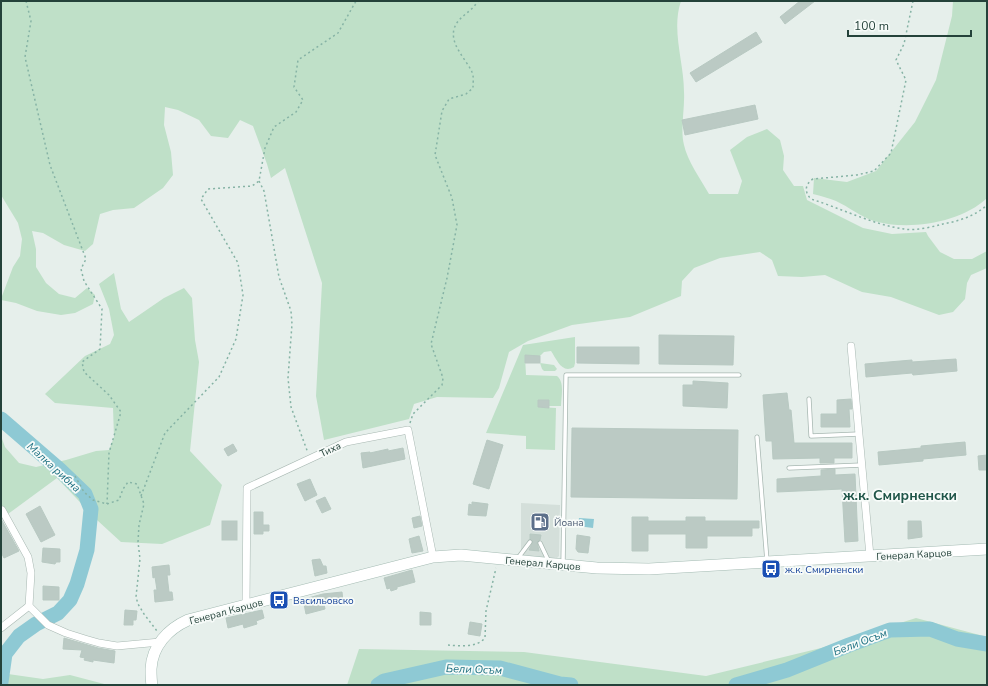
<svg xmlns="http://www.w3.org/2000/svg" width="988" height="686" viewBox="0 0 988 686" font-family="'Nunito Sans',sans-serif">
<rect width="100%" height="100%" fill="#e6efeb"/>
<!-- built -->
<polygon fill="#d4dfda" points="521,503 560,505 559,556 556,559 523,556 521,552"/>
<!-- green -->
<g fill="#bfe0c8">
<path d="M1,1H681C671,30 684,62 684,92C685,108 680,130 684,145C687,160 701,180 709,194H738L742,181L730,150L747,137L767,129L780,140L784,156L783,170L794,186H803L807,200L863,228L892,234L926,232L928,236L940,252L954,259H972L987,251V268L971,275L967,283L965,299L953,312L939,315L891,297L862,292L825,275L802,277L778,276L772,260L760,252L720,258L694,268L682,281L681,296L630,317L572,325L528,341L509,352L499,388L493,398L437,397L414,404L409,419L324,440L316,396L322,283L285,168L271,178L267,164L253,126L240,120L228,138L211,136L199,120L178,110L165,107L164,125L171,152L173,175L163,188L134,208L113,210L100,214L93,244L85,251L64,245L43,233L32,231L36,249V267L46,283L59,294L75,298L87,288L95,295L93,304L75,313L61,315L37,311L16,303L1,300V296H2L13,267L20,256L22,239L18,223L1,195Z"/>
<path d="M953,1H987V198C961,223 908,231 874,221C861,217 849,207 836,201C829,198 821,196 813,194L814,178L847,182L876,171L915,122L936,80L952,16Z"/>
<polygon points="114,273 121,309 129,322 164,298 184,288 192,298 195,340 199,362 190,451 222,485 210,525 162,544 121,542 97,520 57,478 8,514 1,511 1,436 5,447 19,463 36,467 66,460 96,451 109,450 114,437 113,408 55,403 45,394 85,356 110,344 114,335 109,309 99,284"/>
<path d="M575,337V363L574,367C562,374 557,360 551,351L544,352L540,356H525L526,375L557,376C565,382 561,397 561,406H549V400H538V407L556,408L555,450L526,449V436L486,433L523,345Z"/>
<polygon points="540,363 554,365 557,369 555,371 544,371 542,369"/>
<polygon points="916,618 987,637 987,685 347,685 359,649 524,652 706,676 821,648"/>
<polygon points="1,673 43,679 70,675 108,685 1,685"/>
</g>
<!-- water -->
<polygon fill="#8ec9d4" points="579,518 594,519 593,528 578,526"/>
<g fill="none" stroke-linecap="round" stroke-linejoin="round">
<!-- river -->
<g stroke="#8ec9d4" stroke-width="15">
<polyline points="1,419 60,470 85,494 91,509 87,550 77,584 70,600 58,613 36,624 19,636 5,654 1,682"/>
<polyline points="378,685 384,681 446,667 500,668 560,684 571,685"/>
<polyline points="736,685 787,670 849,645 890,630 930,629 957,639 987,644"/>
</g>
</g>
<!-- building -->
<g fill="#bbcac4" stroke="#b8c9c2">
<polygon points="800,1 815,1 785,24 780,17"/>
<polygon points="756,32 762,42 696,82 690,73"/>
<polygon points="755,105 758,119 685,135 682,120"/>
<polygon points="659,335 734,336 733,365 659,364"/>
<polygon points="577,347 639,347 639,364 577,363"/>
<polygon points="525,355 540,356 540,363 525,363"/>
<polygon points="956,359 957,371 913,375 912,373 866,377 865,364 912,360 912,362"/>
<polygon points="693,381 728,383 727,408 683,406 683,385 693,385"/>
<polygon points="787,393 789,410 791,410 794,443 852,443 852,458 834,458 834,463 820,463 820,458 773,459 772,441 766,441 763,395"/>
<polygon points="851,399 852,409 849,409 850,427 821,427 821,414 837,414 837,400"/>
<polygon points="538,400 549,400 549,408 538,407"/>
<polygon points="572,428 738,430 737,499 571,497"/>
<polygon points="487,440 503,445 489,489 473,484"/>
<polygon points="965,442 966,455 923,459 923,461 879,465 878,452 921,448 921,446"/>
<polygon points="233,444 237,451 228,456 224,449"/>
<polygon points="403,448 405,459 363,468 361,453 370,452 370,453 388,449 388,451"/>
<polygon points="987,455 987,470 979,470 978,456"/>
<polygon points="835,469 835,475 855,474 858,541 845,542 842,489 777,492 777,479 821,476 821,470"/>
<polygon points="310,479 317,495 305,501 297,484"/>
<polygon points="325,497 331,509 322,513 316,501"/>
<polygon points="472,502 488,504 486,516 468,515 469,504 472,505"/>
<polygon points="40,506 55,535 41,542 26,514"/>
<polygon points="254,512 263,512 263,525 269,525 269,531 263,531 263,534 254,534"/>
<polygon points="536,515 547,519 543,531 533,525"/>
<polygon points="420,516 422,526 414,528 412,518"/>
<polygon points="632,517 648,517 648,521 686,521 686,517 705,517 705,521 759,521 759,528 752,528 752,536 707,536 707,548 686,548 686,534 648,534 648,551 632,551"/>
<polygon points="1,519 19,551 4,558 1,552"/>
<rect x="222" y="521" width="15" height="19"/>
<polygon points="908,521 921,521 922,537 908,539"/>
<polygon points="530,534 541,535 540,540 537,542 539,551 529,550 533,542 530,539"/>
<polygon points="577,535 590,537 588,553 578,552 576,549"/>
<polygon points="419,536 423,551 412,553 409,539"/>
<polygon points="43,548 60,549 60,562 56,562 55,564 42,562"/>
<polygon points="320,559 323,566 326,566 327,573 315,576 312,560"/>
<polygon points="169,565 170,575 167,575 169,592 172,592 173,600 155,602 154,590 157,590 155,577 153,578 152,567"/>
<polygon points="412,570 415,582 397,587 397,589 391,591 390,588 387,589 384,578"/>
<polygon points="43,586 59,587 59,600 43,600"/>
<polygon points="342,592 343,601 324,604 325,609 306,614 304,604 305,603 304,599 323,594"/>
<polygon points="125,610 137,611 136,620 133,620 133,625 124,625"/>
<polygon points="262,610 264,618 256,621 257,624 244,628 243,624 228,628 226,618"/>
<polygon points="420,612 431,613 431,625 420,625"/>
<polygon points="470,622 482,624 480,636 468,634"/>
<polygon points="64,638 98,648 115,651 114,663 93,660 93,662 84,660 85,658 80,657 82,650 63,649"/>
</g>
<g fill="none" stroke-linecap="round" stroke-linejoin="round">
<!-- service casing -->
<g stroke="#a8b8b2" stroke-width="5">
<g id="service">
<polyline points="809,399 811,436 859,434"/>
<polyline points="757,437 767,561"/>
<polyline points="789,468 862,465"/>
<polyline points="540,543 549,562"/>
<polyline points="518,558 530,542"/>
<polyline points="563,564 566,375 739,375"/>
</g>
</g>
<!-- minor casing -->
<g stroke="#a8b8b2" stroke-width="8">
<g id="minor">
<polyline points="851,346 870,556"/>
<polyline points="2,510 28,557 31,573 29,606 48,625 66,633 85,639 99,643 117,646 160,642"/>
<polyline points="246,605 247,488 346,442 408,430 433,557"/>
<polyline points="1,628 29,606"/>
</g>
</g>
<!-- secondary casing -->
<g stroke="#a4bbb3" stroke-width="12">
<path id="secondary" d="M152,685C151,680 151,674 151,669C152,646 168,629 188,620L433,557L461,555L597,568L649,569L987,549"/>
</g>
<!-- path -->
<g stroke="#86b3a5" stroke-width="1.5" stroke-dasharray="2 3" stroke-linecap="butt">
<polyline points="26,1 31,21 25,57 50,165 86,259 81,269 84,281 102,309 100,349 82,362 84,372 109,395 121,412 109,453 107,504"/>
<path d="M913,1L904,44L896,60L906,80L891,153L874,171L857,175L813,179C805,184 804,192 811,199C840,208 874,225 904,229C916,231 931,227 943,224C959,221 975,216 987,205"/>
<polyline points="259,181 264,191 279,277 291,311 292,324 288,378 291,407 308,453"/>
<path d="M410,423L413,414L442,385L443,378L431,344L447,278L457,225L452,198L435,155L442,111L449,99L466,94L473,88C473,83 474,76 472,72C466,59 450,45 454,29C458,16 471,13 478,1"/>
<polyline points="75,476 84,492 93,500 107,504 119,500 123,489 128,482 137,484 144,504 139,525 138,542 140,559 136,597 138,604 144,614 157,631"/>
<polyline points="141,496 165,433 219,377 236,339 243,295 238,263 201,199 208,189 252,186 259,181 265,148 274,127 296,112 303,100 294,87 298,60 338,33 356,1"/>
<path d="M448,645C460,646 476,648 485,638L486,611L496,568"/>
</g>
<!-- service -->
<use href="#service" stroke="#fff" stroke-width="3.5"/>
<!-- minor -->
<use href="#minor" stroke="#fff" stroke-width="7"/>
<!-- secondary -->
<use href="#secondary" stroke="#fff" stroke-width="11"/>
</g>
<!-- icons -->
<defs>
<g id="fuel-square" transform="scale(1)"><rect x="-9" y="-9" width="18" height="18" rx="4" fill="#5c6f8a" stroke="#f7fbf9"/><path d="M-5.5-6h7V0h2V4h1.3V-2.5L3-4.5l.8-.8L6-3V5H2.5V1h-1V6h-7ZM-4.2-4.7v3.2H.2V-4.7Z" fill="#fff"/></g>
<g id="bus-square" transform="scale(1)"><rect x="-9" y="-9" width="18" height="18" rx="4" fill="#1a4fb4" stroke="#f7fbf9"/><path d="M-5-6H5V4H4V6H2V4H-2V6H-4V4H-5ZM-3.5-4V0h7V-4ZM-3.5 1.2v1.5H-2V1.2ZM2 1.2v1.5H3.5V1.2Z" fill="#fff"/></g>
</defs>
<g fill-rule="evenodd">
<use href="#fuel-square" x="540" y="522"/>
<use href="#bus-square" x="771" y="569"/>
<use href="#bus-square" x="279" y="600"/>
</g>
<g text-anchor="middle" stroke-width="3.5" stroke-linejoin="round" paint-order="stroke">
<!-- street labels -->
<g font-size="10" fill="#24423a" stroke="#f7fbf9">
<text transform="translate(330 449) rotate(-25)" y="4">Тиха</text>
<text transform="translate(914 554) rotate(-3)" y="4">Генерал Карцов</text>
<text transform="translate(543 563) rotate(5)" y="4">Генерал Карцов</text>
<text transform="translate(226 611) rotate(-15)" y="4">Генерал Карцов</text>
</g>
<!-- service labels -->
<g font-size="10" fill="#4e5e75" stroke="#f7fbf9" text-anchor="start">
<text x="554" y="526">Йоана</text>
</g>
<!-- transit labels -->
<g font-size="10" fill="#164399" stroke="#f7fbf9" text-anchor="start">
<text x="785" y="573">ж.к. Смирненски</text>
<text x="293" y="604">Васильовско</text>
</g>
<!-- water labels -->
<g font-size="11" font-style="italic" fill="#1c6f80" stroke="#f7fbf9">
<text transform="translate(54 467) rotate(42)" y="4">Малка рибна</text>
<text transform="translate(860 642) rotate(-21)" y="4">Бели Осъм</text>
<text transform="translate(474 669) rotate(2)" y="4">Бели Осъм</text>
</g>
<!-- district labels -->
<g font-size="14" font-weight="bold" fill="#1f5548" stroke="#f7fbf9">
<text x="900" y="500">ж.к. Смирненски</text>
</g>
</g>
<!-- border -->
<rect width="988" height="686" fill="none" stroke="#24423a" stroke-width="4"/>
<!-- scale -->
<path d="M848 30v6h123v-6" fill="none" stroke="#24423a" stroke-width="2"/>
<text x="854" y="30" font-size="12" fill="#24423a" stroke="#f7fbf9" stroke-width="3" paint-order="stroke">100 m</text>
</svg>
